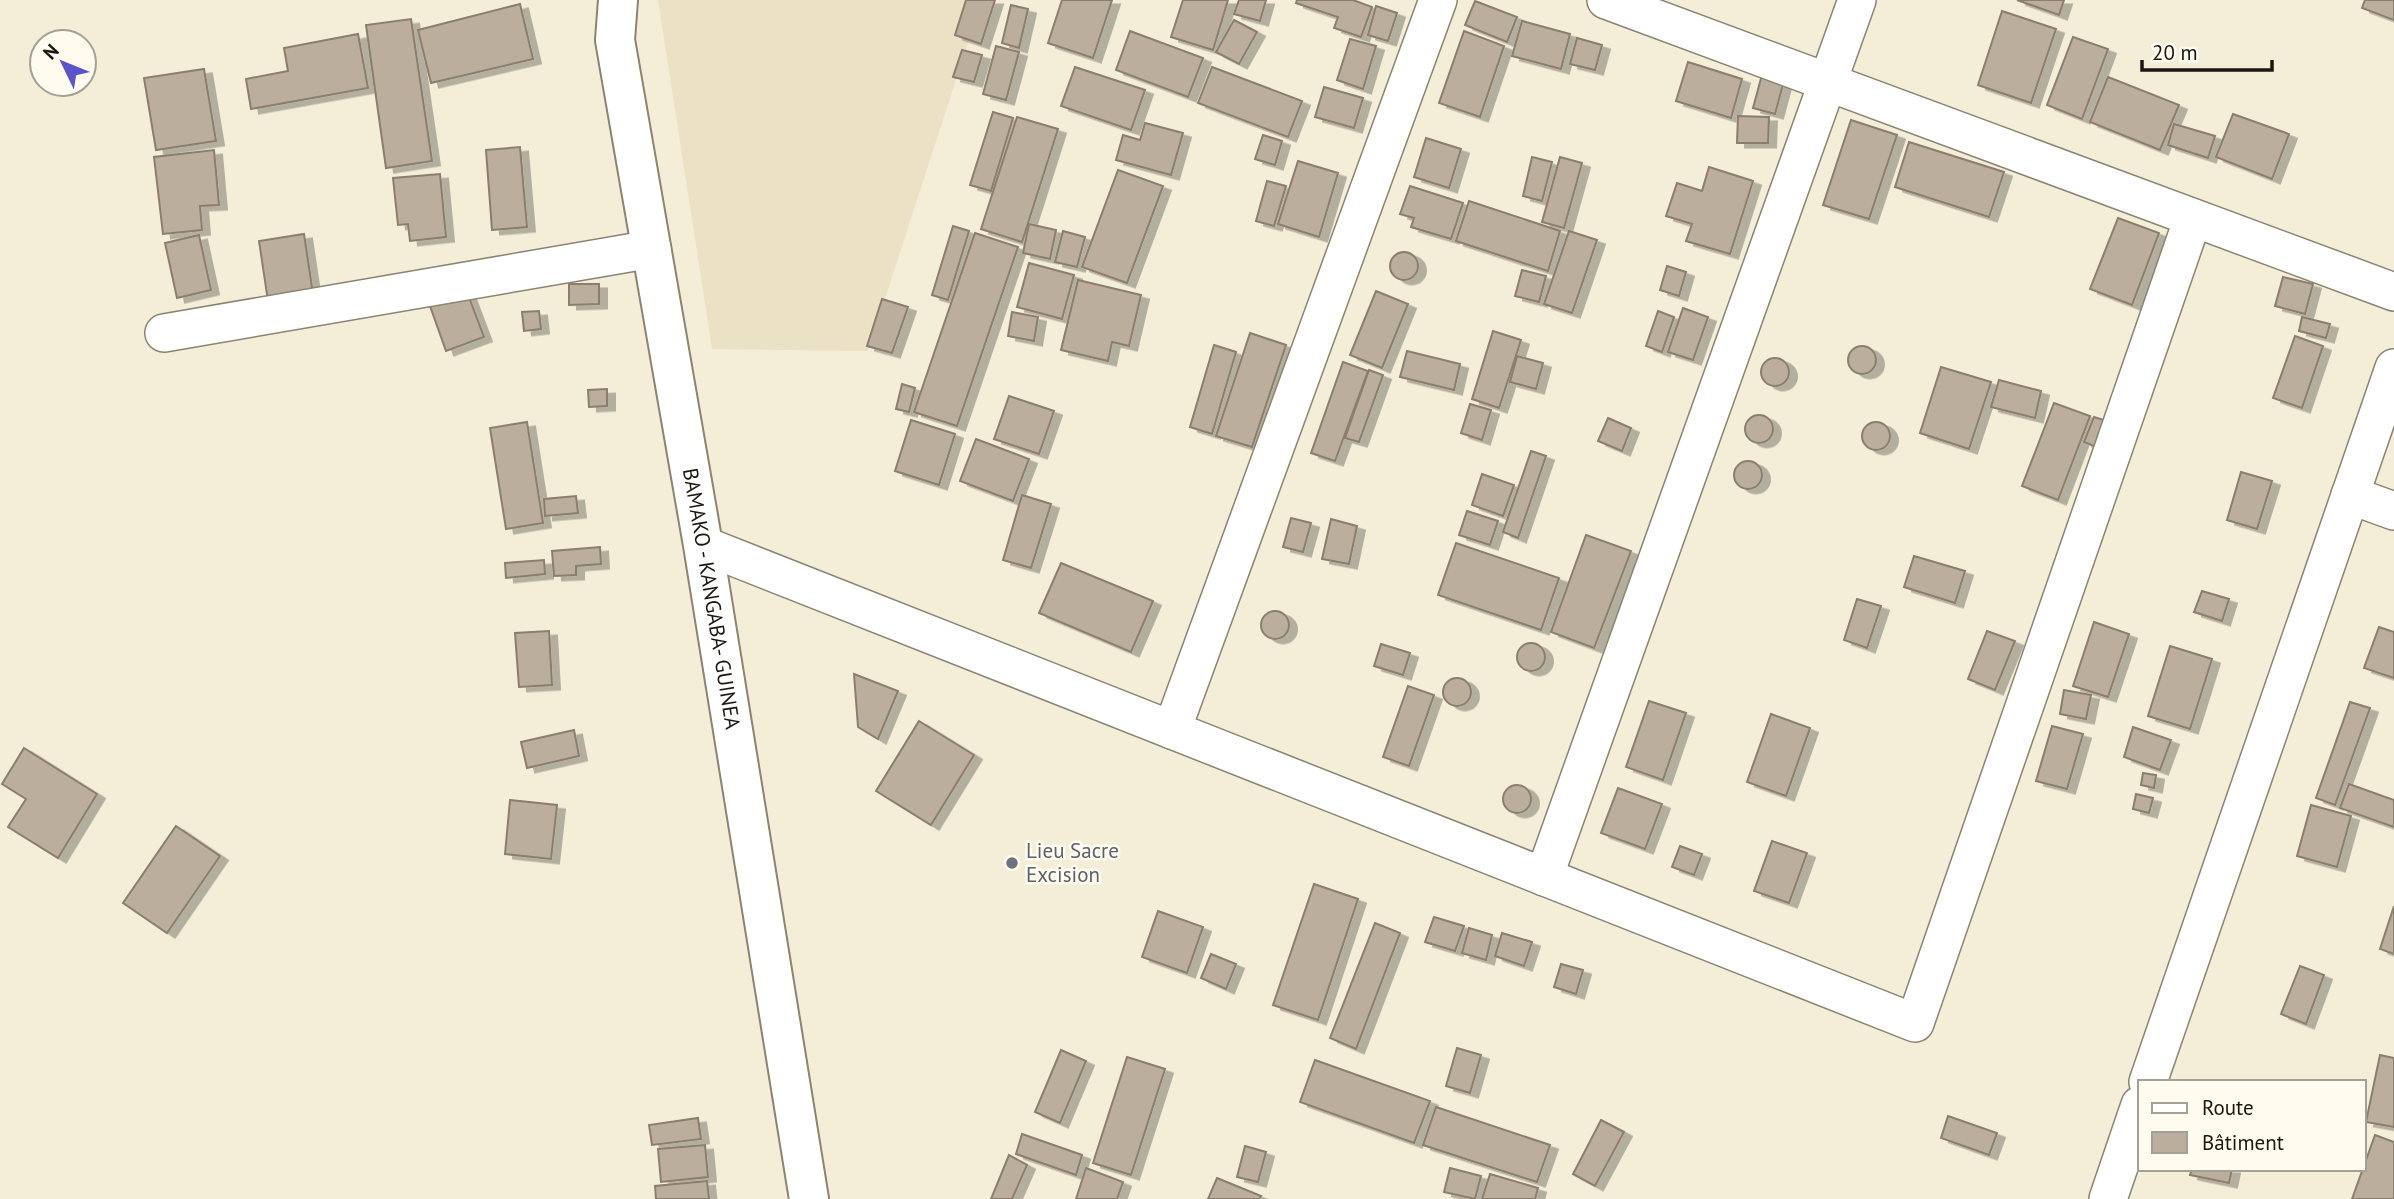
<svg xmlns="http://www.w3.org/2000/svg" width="2394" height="1199" viewBox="0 0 2394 1199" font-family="'PT Sans',sans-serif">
<defs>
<filter id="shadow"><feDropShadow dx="8" dy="4.5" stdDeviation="0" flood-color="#0004"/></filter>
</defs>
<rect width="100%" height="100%" fill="#f4eed9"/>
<!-- built -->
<polygon fill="#ebe2c6" points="658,0 982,0 868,351 712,349"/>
<!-- building -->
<g fill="#bcae9d" stroke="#8c7e6e" stroke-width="2" filter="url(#shadow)">
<polygon points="966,0 995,0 981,44 955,35"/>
<polygon points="1062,0 1112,0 1093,58 1048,43"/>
<polygon points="1183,0 1228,0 1213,50 1171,37"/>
<polygon points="1239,0 1266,0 1260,21 1234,14"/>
<polygon points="1297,0 1353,0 1372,7 1361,37 1334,28 1338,17 1296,3"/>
<polygon points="2017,0 2064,0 2059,15"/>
<polygon points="2365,0 2394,0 2394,20 2362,8"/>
<polygon points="1475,1 1517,17 1507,42 1465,25"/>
<polygon points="520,4 533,59 431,83 418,30"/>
<polygon points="1011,5 1028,9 1019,48 1002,43"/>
<polygon points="1376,6 1397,13 1388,41 1368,35"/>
<polygon points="2002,11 2056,29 2031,103 1978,85"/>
<polygon points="411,19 432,161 386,168 366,25"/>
<polygon points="1234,20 1257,32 1239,64 1216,52"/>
<polygon points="1522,21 1570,34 1561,69 1512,56"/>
<polygon points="1130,31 1203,58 1188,97 1116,70"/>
<polygon points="1464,31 1504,46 1480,117 1439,103"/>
<polygon points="358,34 368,88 251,109 246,79 288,71 284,48"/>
<polygon points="2073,37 2108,49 2082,119 2047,105"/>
<polygon points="1577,38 1602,45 1595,70 1570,64"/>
<polygon points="1350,39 1376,46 1363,89 1337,80"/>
<polygon points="996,46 1019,52 1006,100 983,94"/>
<polygon points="962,50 982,55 974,82 953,77"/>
<polygon points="1688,62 1742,79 1731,118 1676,101"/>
<polygon points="1075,67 1145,90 1131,130 1061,106"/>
<polygon points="1212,67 1302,101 1288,137 1198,103"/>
<polygon points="204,69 216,141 156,150 144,78"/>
<polygon points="1763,71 1785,77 1775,114 1753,108"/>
<polygon points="2108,77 2179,105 2160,150 2090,122"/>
<polygon points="1324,87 1363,98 1354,128 1315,117"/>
<polygon points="993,112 1013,118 991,191 970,185"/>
<polygon points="2233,114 2289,134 2272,179 2216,157"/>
<polygon points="1738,116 1769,117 1768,143 1737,143"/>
<polygon points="1017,117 1058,129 1022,242 981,229"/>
<polygon points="1851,120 1897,135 1869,219 1823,205"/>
<polygon points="1145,123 1183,133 1171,175 1116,160 1123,135 1140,140"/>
<polygon points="2174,124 2215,136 2208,158 2168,145"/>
<polygon points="1263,135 1282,141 1275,165 1255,159"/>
<polygon points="1426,138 1461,149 1449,188 1414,177"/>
<polygon points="1909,142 2004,172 1989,217 1895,187"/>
<polygon points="520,147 527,227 492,230 486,150"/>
<polygon points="214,150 219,205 200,206 202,230 163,234 154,157"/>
<polygon points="1532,157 1552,162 1542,201 1523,196"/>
<polygon points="1560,157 1582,163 1564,228 1542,222"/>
<polygon points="1298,161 1338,173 1319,237 1278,224"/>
<polygon points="1709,167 1753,181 1730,254 1686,241 1692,224 1666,216 1677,183 1702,191"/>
<polygon points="1118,170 1163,186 1127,283 1082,267"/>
<polygon points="440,174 446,237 410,241 408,224 398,225 393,178"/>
<polygon points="1267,181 1286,186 1274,226 1256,221"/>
<polygon points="1410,186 1463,203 1451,239 1411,227 1414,218 1400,214"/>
<polygon points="1469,201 1560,231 1548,271 1456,241"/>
<polygon points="2118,218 2159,233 2132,305 2090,289"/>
<polygon points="1029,224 1056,230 1050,259 1023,253"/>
<polygon points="953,226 969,231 948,300 932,295"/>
<polygon points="1063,231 1085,237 1077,267 1055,262"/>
<polygon points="1569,231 1597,240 1572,313 1544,304"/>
<polygon points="975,233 1018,247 957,426 914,412"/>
<polygon points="304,234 313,294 268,301 259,241"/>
<polygon points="199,235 211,290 177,298 165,243"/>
<circle cx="1404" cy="266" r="14"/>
<polygon points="1029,263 1074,275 1062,319 1017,307"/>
<polygon points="1667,266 1686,272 1679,296 1660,290"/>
<polygon points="1522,270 1546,276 1539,302 1515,296"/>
<polygon points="2283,277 2313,284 2305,314 2275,306"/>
<polygon points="1078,280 1141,295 1129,346 1112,342 1108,361 1061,350"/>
<polygon points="569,284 599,284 599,304 569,305"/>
<polygon points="1376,291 1408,304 1382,368 1350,355"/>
<polygon points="467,292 484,337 446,351 430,306"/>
<polygon points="882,299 908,307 892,353 867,346"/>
<polygon points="1683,308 1708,317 1693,360 1668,352"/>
<polygon points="539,311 541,329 524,331 522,312"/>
<polygon points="1658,311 1674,317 1662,352 1646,346"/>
<polygon points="1012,312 1038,317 1034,341 1008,336"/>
<polygon points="2302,317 2330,324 2326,338 2299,331"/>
<polygon points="1493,331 1521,340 1499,408 1472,399"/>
<polygon points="1250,333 1286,345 1252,447 1216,436"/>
<polygon points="2295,336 2323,346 2302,408 2273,398"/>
<polygon points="1214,345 1236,352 1212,434 1190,427"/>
<circle cx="1862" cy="360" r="14"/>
<polygon points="1407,351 1460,364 1454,390 1400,377"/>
<polygon points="1517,356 1543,363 1536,389 1510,382"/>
<circle cx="1775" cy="372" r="14"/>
<polygon points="1343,362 1368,371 1335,461 1311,453"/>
<polygon points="1941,367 1991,382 1969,449 1920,433"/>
<polygon points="1369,370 1383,375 1359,442 1345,438"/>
<polygon points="1999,380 2041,391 2035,418 1991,407"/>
<polygon points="902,384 915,388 909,412 896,409"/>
<polygon points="607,389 607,406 589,407 588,390"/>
<polygon points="1009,396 1054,411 1039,454 994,439"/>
<polygon points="2054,403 2090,416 2058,500 2022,486"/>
<polygon points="1470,404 1491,410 1482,440 1461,433"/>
<circle cx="1759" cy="429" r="14"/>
<polygon points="2094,417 2116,424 2106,451 2084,442"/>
<polygon points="1608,418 1631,428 1622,451 1598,441"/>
<polygon points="911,420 955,434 939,485 895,471"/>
<polygon points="527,422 543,523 506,529 490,428"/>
<circle cx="1876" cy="436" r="14"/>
<polygon points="976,439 1029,459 1013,501 960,481"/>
<polygon points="1531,451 1546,456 1518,538 1503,532"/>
<circle cx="1748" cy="475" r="14"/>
<polygon points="2241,472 2272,481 2257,529 2227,520"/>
<polygon points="1482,474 1514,485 1503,516 1472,505"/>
<polygon points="1022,495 1051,504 1031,568 1003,560"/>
<polygon points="576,496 578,513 545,516 544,499"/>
<polygon points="1467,511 1498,521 1490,545 1459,535"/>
<polygon points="1291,518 1311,523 1303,552 1283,547"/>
<polygon points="1331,519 1357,526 1349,564 1322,559"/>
<polygon points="1586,535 1631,551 1594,648 1551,632"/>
<polygon points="1456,543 1559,578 1541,630 1438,595"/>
<polygon points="600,547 601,564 576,566 576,575 554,576 552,551"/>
<polygon points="1914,556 1965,571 1955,603 1904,587"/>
<polygon points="544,560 545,574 506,578 505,563"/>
<polygon points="1061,563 1153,601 1131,652 1039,613"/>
<polygon points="2202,591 2229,599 2222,621 2194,612"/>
<polygon points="1857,599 1881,606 1867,648 1844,640"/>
<circle cx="1275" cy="625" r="14"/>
<polygon points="2094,622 2129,634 2108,697 2073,686"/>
<polygon points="2379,627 2394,632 2394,678 2364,668"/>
<polygon points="549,631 552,685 519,687 515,633"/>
<polygon points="1987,631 2015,641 1995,690 1968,679"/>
<circle cx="1531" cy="657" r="14"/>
<polygon points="1381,644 1410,653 1403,675 1374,666"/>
<polygon points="2170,646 2212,659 2190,729 2148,716"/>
<polygon points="854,674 898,691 878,739 858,727"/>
<circle cx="1457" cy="692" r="14"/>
<polygon points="1408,686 1434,695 1409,766 1383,757"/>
<polygon points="2064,690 2091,695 2086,719 2060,714"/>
<polygon points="1649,701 1686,713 1663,780 1626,767"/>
<polygon points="2350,702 2370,708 2335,805 2316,798"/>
<polygon points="1771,714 1810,728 1786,796 1747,782"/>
<polygon points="919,721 974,755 931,825 876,791"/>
<polygon points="2052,726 2083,734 2067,789 2036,781"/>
<polygon points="2133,727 2171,740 2160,770 2124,757"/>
<polygon points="574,730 579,756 527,768 521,742"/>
<polygon points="24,748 97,794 58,858 8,827 26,799 2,784"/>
<polygon points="2143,773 2156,775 2154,788 2141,785"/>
<polygon points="2349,784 2394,800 2394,827 2340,808"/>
<circle cx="1517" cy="799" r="14"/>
<polygon points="1618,788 1662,804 1645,849 1601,833"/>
<polygon points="2136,794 2153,798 2149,813 2133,809"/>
<polygon points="510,800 557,805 551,859 505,854"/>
<polygon points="2311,805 2351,816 2337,867 2297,856"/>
<polygon points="176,826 220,856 167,933 123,903"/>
<polygon points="1772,841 1807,853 1789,903 1754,891"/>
<polygon points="1680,846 1702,854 1694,875 1672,867"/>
<polygon points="1314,884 1358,899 1318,1020 1273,1005"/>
<polygon points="2394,906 2394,954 2380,949"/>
<polygon points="1158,911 1203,927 1187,973 1142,957"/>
<polygon points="1434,917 1464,926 1455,951 1425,942"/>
<polygon points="1375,923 1400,933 1356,1049 1330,1038"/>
<polygon points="1469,928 1492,935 1486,960 1462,953"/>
<polygon points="1502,933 1532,942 1524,966 1495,956"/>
<polygon points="1211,954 1236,964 1226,989 1201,978"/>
<polygon points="1561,964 1583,970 1576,994 1554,987"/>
<polygon points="2300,966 2324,975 2306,1024 2281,1014"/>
<polygon points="1457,1048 1481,1055 1470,1093 1446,1086"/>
<polygon points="1061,1050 1086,1061 1060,1123 1035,1112"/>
<polygon points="2380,1055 2394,1058 2394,1127 2366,1122"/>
<polygon points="1127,1057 1165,1069 1131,1175 1093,1163"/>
<polygon points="1315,1060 1430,1101 1414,1143 1300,1102"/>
<polygon points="1436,1107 1550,1145 1537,1182 1423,1145"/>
<polygon points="1948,1116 1997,1133 1989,1155 1941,1138"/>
<polygon points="698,1118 701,1139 652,1145 649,1125"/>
<polygon points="1601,1120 1624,1132 1595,1186 1573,1174"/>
<polygon points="1022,1134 1082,1155 1076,1175 1016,1154"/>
<polygon points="2375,1135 2394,1142 2394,1199 2352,1199"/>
<polygon points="705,1145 708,1177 661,1182 658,1149"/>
<polygon points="1245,1146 1266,1152 1258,1182 1237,1177"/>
<polygon points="1009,1155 1027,1165 1012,1199 991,1199"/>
<polygon points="1086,1168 1123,1182 1117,1199 1076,1199"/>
<polygon points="1450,1168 1481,1176 1475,1199 1444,1192"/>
<polygon points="2192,1169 2232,1169 2229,1183 2190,1175"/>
<polygon points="1490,1174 1538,1188 1535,1199 1482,1199"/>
<polygon points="1217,1178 1261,1196 1259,1199 1208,1199"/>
<polygon points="707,1181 709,1199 656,1199 655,1186"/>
</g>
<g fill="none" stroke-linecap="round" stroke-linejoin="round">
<!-- street casing -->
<g stroke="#8a8471" stroke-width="40">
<g id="street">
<polyline points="1606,0 2394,292"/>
<polyline points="164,333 652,249"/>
<polyline points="2350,495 2394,511"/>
<polyline points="703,545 1915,1023 2193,218"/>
<polyline points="1172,730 1438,0"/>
<polyline points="1544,877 1857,0"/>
<polyline points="2148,1082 2394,368"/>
<polyline points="2108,1199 2140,1105"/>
</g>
</g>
<!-- primary casing -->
<g stroke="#8a8471" stroke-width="42">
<g id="primary">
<path id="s1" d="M618,0L615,40L703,545L809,1199"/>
</g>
</g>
<!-- street -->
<use href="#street" stroke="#fff" stroke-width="37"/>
<!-- primary -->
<use href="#primary" stroke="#fff" stroke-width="38"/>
</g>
<!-- markers -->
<circle fill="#6b7280" stroke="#fffbee" stroke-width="2.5" cx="1012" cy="863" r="7"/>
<g text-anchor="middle" stroke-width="5" stroke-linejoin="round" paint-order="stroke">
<!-- street labels -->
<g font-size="21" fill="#191710" stroke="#fffbee">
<text dy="7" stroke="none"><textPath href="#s1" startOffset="607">BAMAKO - KANGABA- GUINEA</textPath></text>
</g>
<!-- worship labels -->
<g font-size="21" fill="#5b616d" stroke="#fffbee" text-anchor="start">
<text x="1026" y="858">Lieu Sacre<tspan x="1026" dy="24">Excision</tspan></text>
</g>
</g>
<!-- legend -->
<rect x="2138" y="1080" width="228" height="91" fill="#fffbee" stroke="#a3a095" stroke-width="2"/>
<rect x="2152" y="1103" width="35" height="10" fill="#ffffff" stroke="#a3a095" stroke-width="2"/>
<text x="2202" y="1115" font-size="21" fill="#191710">Route</text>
<rect x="2152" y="1132" width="35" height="21" fill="#bcae9d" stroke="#a3a095" stroke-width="2"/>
<text x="2202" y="1150" font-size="21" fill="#191710">Bâtiment</text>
<!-- north arrow -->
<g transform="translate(63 63) rotate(313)"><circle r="33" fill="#fffbee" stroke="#a3a095" stroke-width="2"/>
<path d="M0-5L12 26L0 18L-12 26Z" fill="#5a55cd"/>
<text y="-10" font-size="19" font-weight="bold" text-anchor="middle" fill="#191710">N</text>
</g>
<!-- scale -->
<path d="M2142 60v10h130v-10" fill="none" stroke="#191710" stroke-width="3.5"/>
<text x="2152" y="60" font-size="21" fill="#191710" stroke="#fffbee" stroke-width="5" paint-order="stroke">20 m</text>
</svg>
